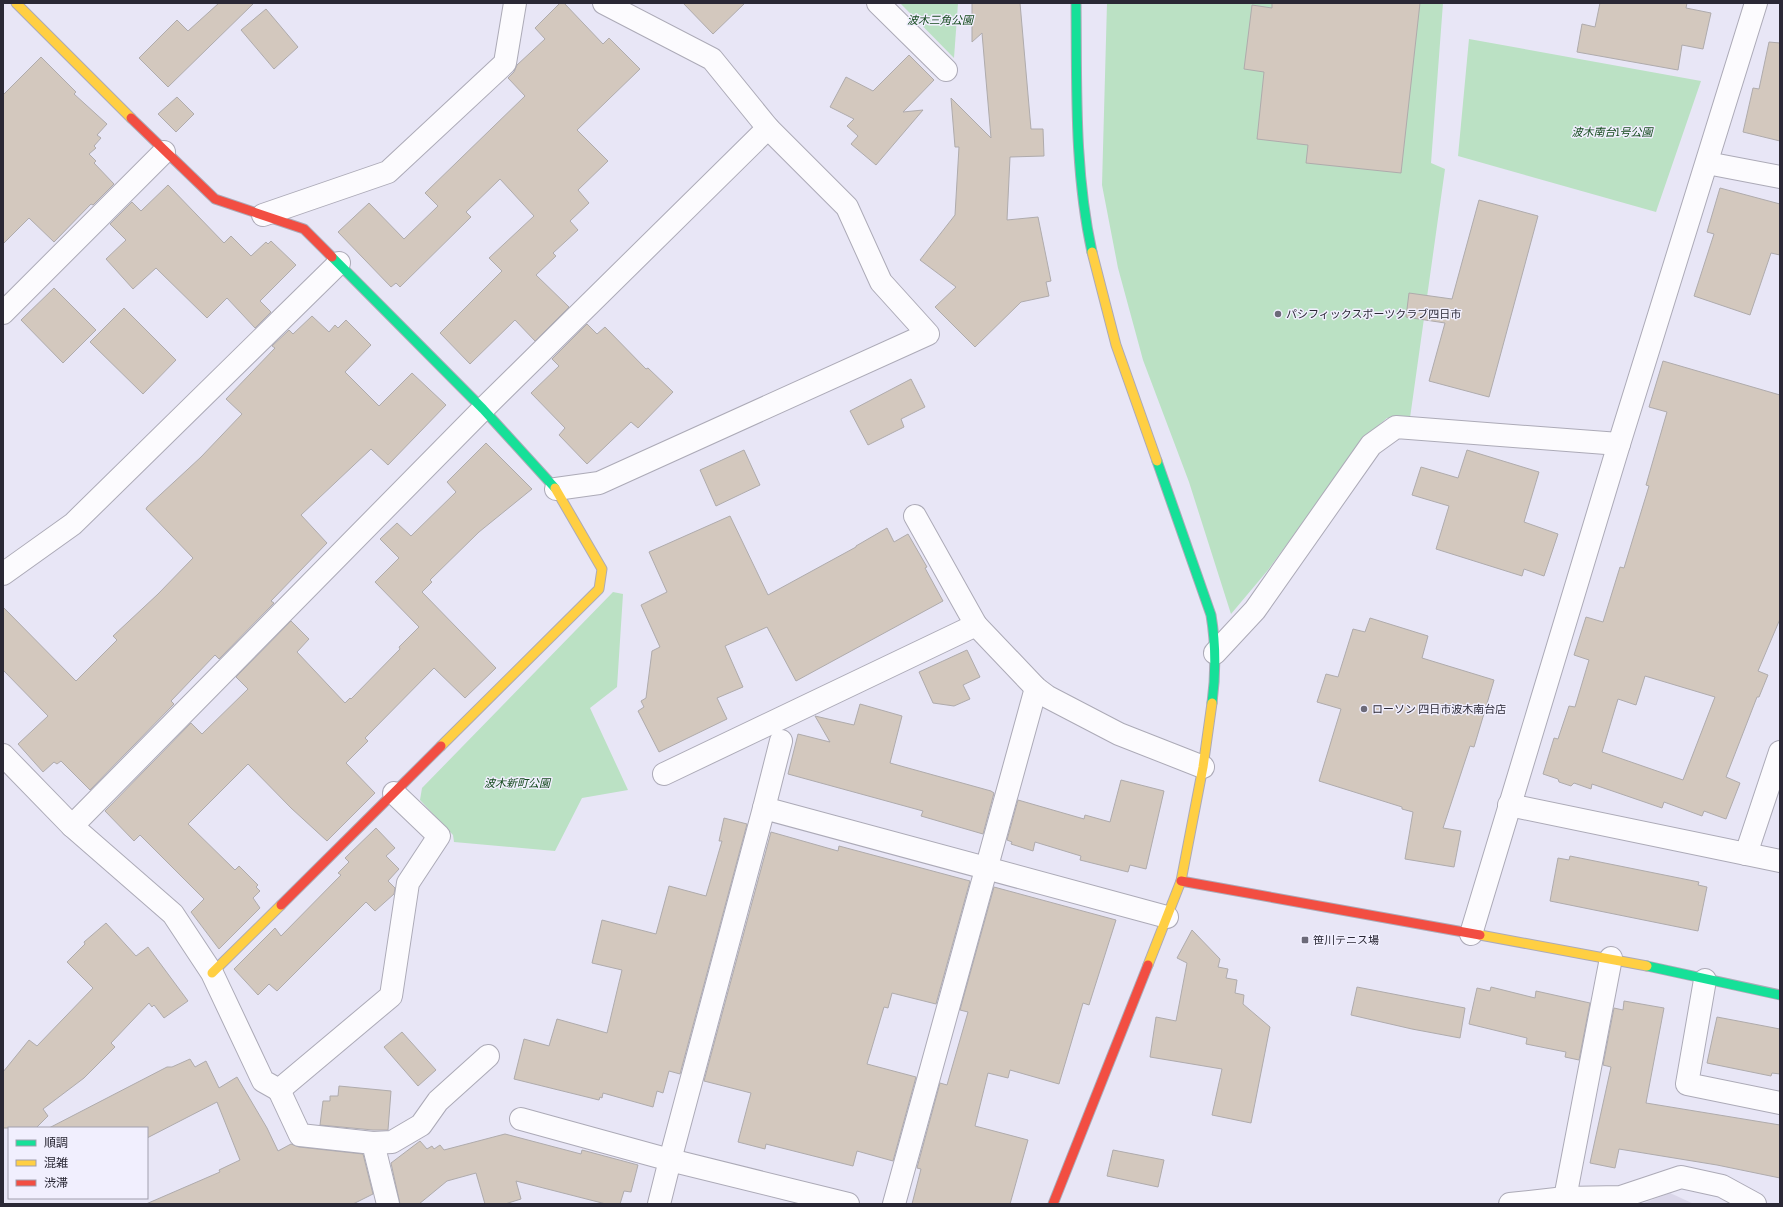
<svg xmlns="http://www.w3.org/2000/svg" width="1783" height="1207" viewBox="0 0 1783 1207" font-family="Literata,'Noto Sans JP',serif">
<rect width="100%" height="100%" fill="#e8e6f6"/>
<!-- education -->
<polygon fill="#dad6e9" points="1670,1193 1694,1204 1641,1204"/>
<!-- green -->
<g fill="#bbe1c4">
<polygon points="900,3 958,3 954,58"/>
<polygon points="1107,3 1443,3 1431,163 1445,169 1410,418 1387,418 1366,436 1268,570 1231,614 1189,482 1143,360 1118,268 1102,185"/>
<polygon points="1469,39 1701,81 1656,212 1458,156"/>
<polygon points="613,592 623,594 617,687 590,708 628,790 582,798 555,851 454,842 453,835 420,800 422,788"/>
</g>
<!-- building -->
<g fill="#d3c8be" stroke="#afabac" fill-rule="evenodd">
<polygon points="219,3 254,3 168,87 139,58 177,20 188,31"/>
<polygon points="560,3 564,3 603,44 609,38 640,69 577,130 608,161 578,190 589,203 570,221 578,230 553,253 556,256 536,275 569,307 535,341 515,320 470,364 440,333 502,271 489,258 534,216 500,179 466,212 471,217 400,287 396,283 391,287 338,232 369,203 404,239 438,206 425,193 525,96 508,78 514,72 517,65 545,39 535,28"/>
<polygon points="683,3 745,3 713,34"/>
<polygon points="972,3 1020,3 1031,129 1043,129 1044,156 1010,157 1007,220 1038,217 1051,281 1046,282 1049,296 1021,302 975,347 935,307 956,287 920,260 955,215 959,147 955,147 951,98 991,138 982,33 972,42"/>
<polygon points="1272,3 1420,3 1401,173 1306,163 1308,145 1257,139 1264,72 1244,69 1252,5 1272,8"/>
<polygon points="1600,3 1687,3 1686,8 1711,13 1703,49 1682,45 1678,70 1577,52 1582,24 1595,27"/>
<polygon points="266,9 298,47 274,69 241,30"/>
<polygon points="1769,42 1780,43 1780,141 1743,132 1753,88 1759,89"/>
<polygon points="909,55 934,80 903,112 923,110 876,165 851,144 858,136 847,126 854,119 830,107 846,77 873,91"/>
<polygon points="41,57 76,92 74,94 107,124 97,135 101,138 94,146 96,148 89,154 96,161 94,163 114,184 93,205 91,204 54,242 29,218 3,244 3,95"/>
<polygon points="177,97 194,114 176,132 158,114"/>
<polygon points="168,185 224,243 231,236 251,256 266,242 268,244 271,241 296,265 260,301 271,312 255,328 227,298 207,318 156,268 133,289 106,259 126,240 110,224 132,202 141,211"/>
<polygon points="1720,188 1780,204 1780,255 1771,253 1750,315 1694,296 1714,234 1707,232"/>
<polygon points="1479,200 1538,216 1489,397 1429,381 1445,323 1406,317 1409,293 1452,299"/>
<polygon points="54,288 96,330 63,363 21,320"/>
<polygon points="124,308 176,360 143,394 90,342"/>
<polygon points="312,316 329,332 335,325 338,328 346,320 371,345 345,372 379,406 412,373 446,405 388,465 371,449 301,515 327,543 271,601 274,603 219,659 215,655 171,701 174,704 90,790 61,761 57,764 54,762 43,772 18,744 48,716 3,670 3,607 76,681 117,640 113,636 158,594 193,558 146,509 147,507 201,457 242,414 226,399 275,348 272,346 289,330 293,334"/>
<polygon points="587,324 597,334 605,327 646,369 648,368 673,392 638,428 631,422 587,464 559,435 565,428 531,393 559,366 552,359"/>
<path d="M1663,361L1780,395V619L1758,671L1768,675L1759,697H1757L1726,777L1740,783L1726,819L1704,811L1702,816L1664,802L1662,808L1592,784L1591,789L1574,783L1571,786L1559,782L1558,779L1543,774L1554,738L1558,739L1569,706L1575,707L1589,660L1574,655L1586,617L1603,622L1620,567L1624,568L1649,486L1646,485L1667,412L1649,407ZM1645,676L1715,697L1683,780L1602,752L1618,699L1636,705Z"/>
<polygon points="911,379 925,407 901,419 904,427 868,445 850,411"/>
<polygon points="486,443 532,489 479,532 430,580 432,582 422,592 496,668 465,698 434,668 365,738 368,741 346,763 375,793 327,841 291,808 248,764 188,824 235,870 239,866 258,885 256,887 260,891 253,898 260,908 219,949 191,912 204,899 140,835 134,841 105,811 191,723 202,734 248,689 236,677 291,621 309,639 297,652 345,703 350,698 351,699 400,649 399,647 419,627 375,582 399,558 380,539 397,523 411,536 456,492 447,482"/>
<polygon points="744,450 760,485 716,506 700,470"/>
<polygon points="1467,450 1539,472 1524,522 1558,534 1544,576 1524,569 1522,576 1436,549 1449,506 1412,495 1421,467 1458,478"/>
<polygon points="730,516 768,595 856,547 856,546 887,528 894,542 908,534 927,567 925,568 943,601 796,681 767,627 725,646 743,687 717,698 727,719 659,752 638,711 644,707 641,701 646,698 652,651 660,647 641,605 667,592 649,552"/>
<polygon points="1370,618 1428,636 1422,658 1494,680 1474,747 1470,746 1443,828 1461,831 1454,867 1405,859 1413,812 1402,809 1402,807 1319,781 1341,709 1317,702 1326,674 1338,677 1353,629 1365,632"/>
<polygon points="967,650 980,677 963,685 970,699 954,706 933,703 919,672"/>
<polygon points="860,704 902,716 890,763 991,791 994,793 983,834 921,816 923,811 788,774 798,734 830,742 815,716 854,725"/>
<polygon points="1121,780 1164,791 1146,869 1130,865 1128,872 1080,860 1081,856 1035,842 1033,851 1011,844 1012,842 1007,840 1018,800 1084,819 1085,815 1110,822"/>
<polygon points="724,818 747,824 680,1074 669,1071 663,1093 657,1091 653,1107 603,1093 602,1098 600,1097 599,1100 514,1079 524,1039 549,1046 557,1019 607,1033 622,970 592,963 602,920 656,934 669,886 706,896 722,841 719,841"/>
<polygon points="376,828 395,848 386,856 399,869 388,881 395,888 394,894 375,911 366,902 277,991 269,984 258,995 234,969 275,928 281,936 341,875 338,873 349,862 345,858"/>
<polygon points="771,832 838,851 839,846 970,881 936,1004 892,993 888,1008 884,1007 867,1064 916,1077 893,1161 857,1151 853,1166 766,1144 765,1149 738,1142 751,1093 704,1081"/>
<polygon points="1570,856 1699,882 1698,885 1707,887 1698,931 1550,901 1558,858 1569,860"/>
<polygon points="994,887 1116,920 1089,1005 1083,1003 1059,1084 1010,1070 1008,1078 988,1073 975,1126 1028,1140 1010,1204 912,1204 921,1169 917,1168 940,1083 947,1085 968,1012 960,1010"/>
<polygon points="106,923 136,956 148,947 188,1001 164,1018 154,1005 152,1007 149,1003 111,1043 115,1047 84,1078 43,1109 48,1116 36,1128 3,1128 3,1072 29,1040 37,1046 93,988 67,962 85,944 84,942"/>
<polygon points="1192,930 1220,959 1218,967 1228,969 1226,978 1237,980 1235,993 1244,995 1243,1004 1270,1027 1251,1123 1212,1115 1222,1069 1150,1057 1156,1017 1176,1021 1187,963 1177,958"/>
<polygon points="1357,987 1465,1008 1460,1038 1412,1029 1351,1015"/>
<polygon points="1491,987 1535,998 1536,991 1590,1003 1579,1060 1565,1057 1566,1052 1526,1044 1527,1038 1469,1024 1477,988 1490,991"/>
<polygon points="1624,1001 1664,1008 1646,1103 1780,1125 1780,1178 1717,1165 1619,1149 1615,1168 1590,1163 1611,1067 1603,1065 1614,1008 1623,1010"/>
<polygon points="1717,1017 1780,1029 1780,1074 1772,1073 1771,1076 1707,1063"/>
<polygon points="402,1032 436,1070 418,1086 384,1047"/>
<polygon points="190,1059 195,1067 206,1061 219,1088 237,1077 267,1128 278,1151 291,1144 299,1147 363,1154 373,1194 353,1204 146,1204 220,1172 219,1170 240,1160 217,1102 147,1138 147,1128 49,1128 167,1067 172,1067"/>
<polygon points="339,1086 391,1091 388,1130 373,1130 320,1125 323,1101 330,1101 330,1096 338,1096"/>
<polygon points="505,1134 581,1154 582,1150 638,1165 631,1192 624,1191 620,1204 606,1204 516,1181 521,1199 505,1204 485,1204 476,1173 447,1181 419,1204 400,1204 391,1163 420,1141 427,1149 432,1146 434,1149 440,1145 444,1150"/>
<polygon points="1113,1150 1164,1160 1158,1187 1107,1176"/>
</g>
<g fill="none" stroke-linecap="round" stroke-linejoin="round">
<!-- street casing -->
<g stroke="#acaab7" stroke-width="24">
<g id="street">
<polyline points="878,3 946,70"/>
<polyline points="1707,163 1780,177"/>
<polyline points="263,215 388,172 505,63 515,3"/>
<polyline points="3,313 164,152"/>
<polyline points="556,489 599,483 928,334 881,282 847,207 768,128 712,59 604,3"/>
<polyline points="915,516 976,625 1036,688 1048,697 1119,734 1203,767"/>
<polyline points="3,574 73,524 339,263"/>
<polyline points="1215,653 1255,610 1371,445 1396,427 1619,444"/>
<polyline points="3,755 72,826 173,914 212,973 263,1081 279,1090 391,996 408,883 439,836 394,793"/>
<polyline points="664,774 976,625"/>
<polyline points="1509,805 1780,861"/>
<polyline points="764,808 781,741"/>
<polyline points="72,826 483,409 768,128"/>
<polyline points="1746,854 1780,752"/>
<polyline points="1471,934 1619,444 1756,3"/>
<polyline points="1705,980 1687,1084 1780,1103"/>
<polyline points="279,1090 300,1135 373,1143 388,1204"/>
<polyline points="521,1119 670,1160 659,1204"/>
<polyline points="373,1143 392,1142 421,1125 438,1101 488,1056"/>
<polyline points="1565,1198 1611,958"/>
<polyline points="848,1204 670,1160 764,808 1167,917"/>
<polyline points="894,1204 1036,688"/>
<polyline points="1510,1204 1565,1198 1621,1197 1681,1177 1722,1186 1755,1204"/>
</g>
</g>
<!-- fast casing -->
<g stroke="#acaab7" stroke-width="11">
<g id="fast">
<path d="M1076,3C1077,86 1074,170 1092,252"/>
<polyline points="332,257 483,409 555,488"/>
<path d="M1157,461L1211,615C1216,645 1216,673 1212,703"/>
<polyline points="1647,966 1780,995"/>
</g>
</g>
<!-- slow casing -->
<g stroke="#acaab7" stroke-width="11">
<g id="slow">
<polyline points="16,3 131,118"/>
<polyline points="1092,252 1116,345 1157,461"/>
<polyline points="441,746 599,589 602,569 555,488"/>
<polyline points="1480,935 1647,966"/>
<polyline points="1148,965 1181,881 1203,767 1212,703"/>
<polyline points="212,973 281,905"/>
</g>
</g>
<!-- jam casing -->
<g stroke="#acaab7" stroke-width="11">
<g id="jam">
<polyline points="131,118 215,199 304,229 332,257"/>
<polyline points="1181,881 1480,935"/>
<polyline points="281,905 441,746"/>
<polyline points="1053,1204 1148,965"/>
</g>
</g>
<!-- street -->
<use href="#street" stroke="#fcfbfe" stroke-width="22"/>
<!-- fast -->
<use href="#fast" stroke="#16e098" stroke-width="9"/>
<!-- slow -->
<use href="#slow" stroke="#ffcf43" stroke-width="9"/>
<!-- jam -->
<use href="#jam" stroke="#f24e42" stroke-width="9"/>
</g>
<!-- markers -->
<g fill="#6c6a79" stroke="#f1effe" stroke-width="1.5">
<circle cx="1278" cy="314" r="4"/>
<circle cx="1364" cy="709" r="4"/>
<rect x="1301" y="936" width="8" height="8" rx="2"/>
</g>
<g text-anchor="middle" stroke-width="3" stroke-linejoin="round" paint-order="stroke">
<!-- park labels -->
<g font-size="11" font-style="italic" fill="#144a1d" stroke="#f1effe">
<text x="940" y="24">波木三角公園</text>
<text x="1612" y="136">波木南台1号公園</text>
<text x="517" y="787">波木新町公園</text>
</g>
<!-- poi labels -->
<g font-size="11" fill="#2a2835" stroke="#f1effe" text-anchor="start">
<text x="1286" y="318">パシフィックスポーツクラブ四日市</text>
<text x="1372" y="713">ローソン 四日市波木南台店</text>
<text x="1313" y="944">笹川テニス場</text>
</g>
</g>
<!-- border -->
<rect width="1783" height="1207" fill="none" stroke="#2a2835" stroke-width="8"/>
<!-- legend -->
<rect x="8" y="1127" width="140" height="72" fill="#f1effe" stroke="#a19fae"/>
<rect x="16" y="1140" width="20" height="6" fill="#16e098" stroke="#a19fae"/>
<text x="44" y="1147" font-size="12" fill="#2a2835">順調</text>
<rect x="16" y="1160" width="20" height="6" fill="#ffcf43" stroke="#a19fae"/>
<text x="44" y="1167" font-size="12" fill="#2a2835">混雑</text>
<rect x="16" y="1180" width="20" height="6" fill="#f24e42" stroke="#a19fae"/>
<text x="44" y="1187" font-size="12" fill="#2a2835">渋滞</text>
</svg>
